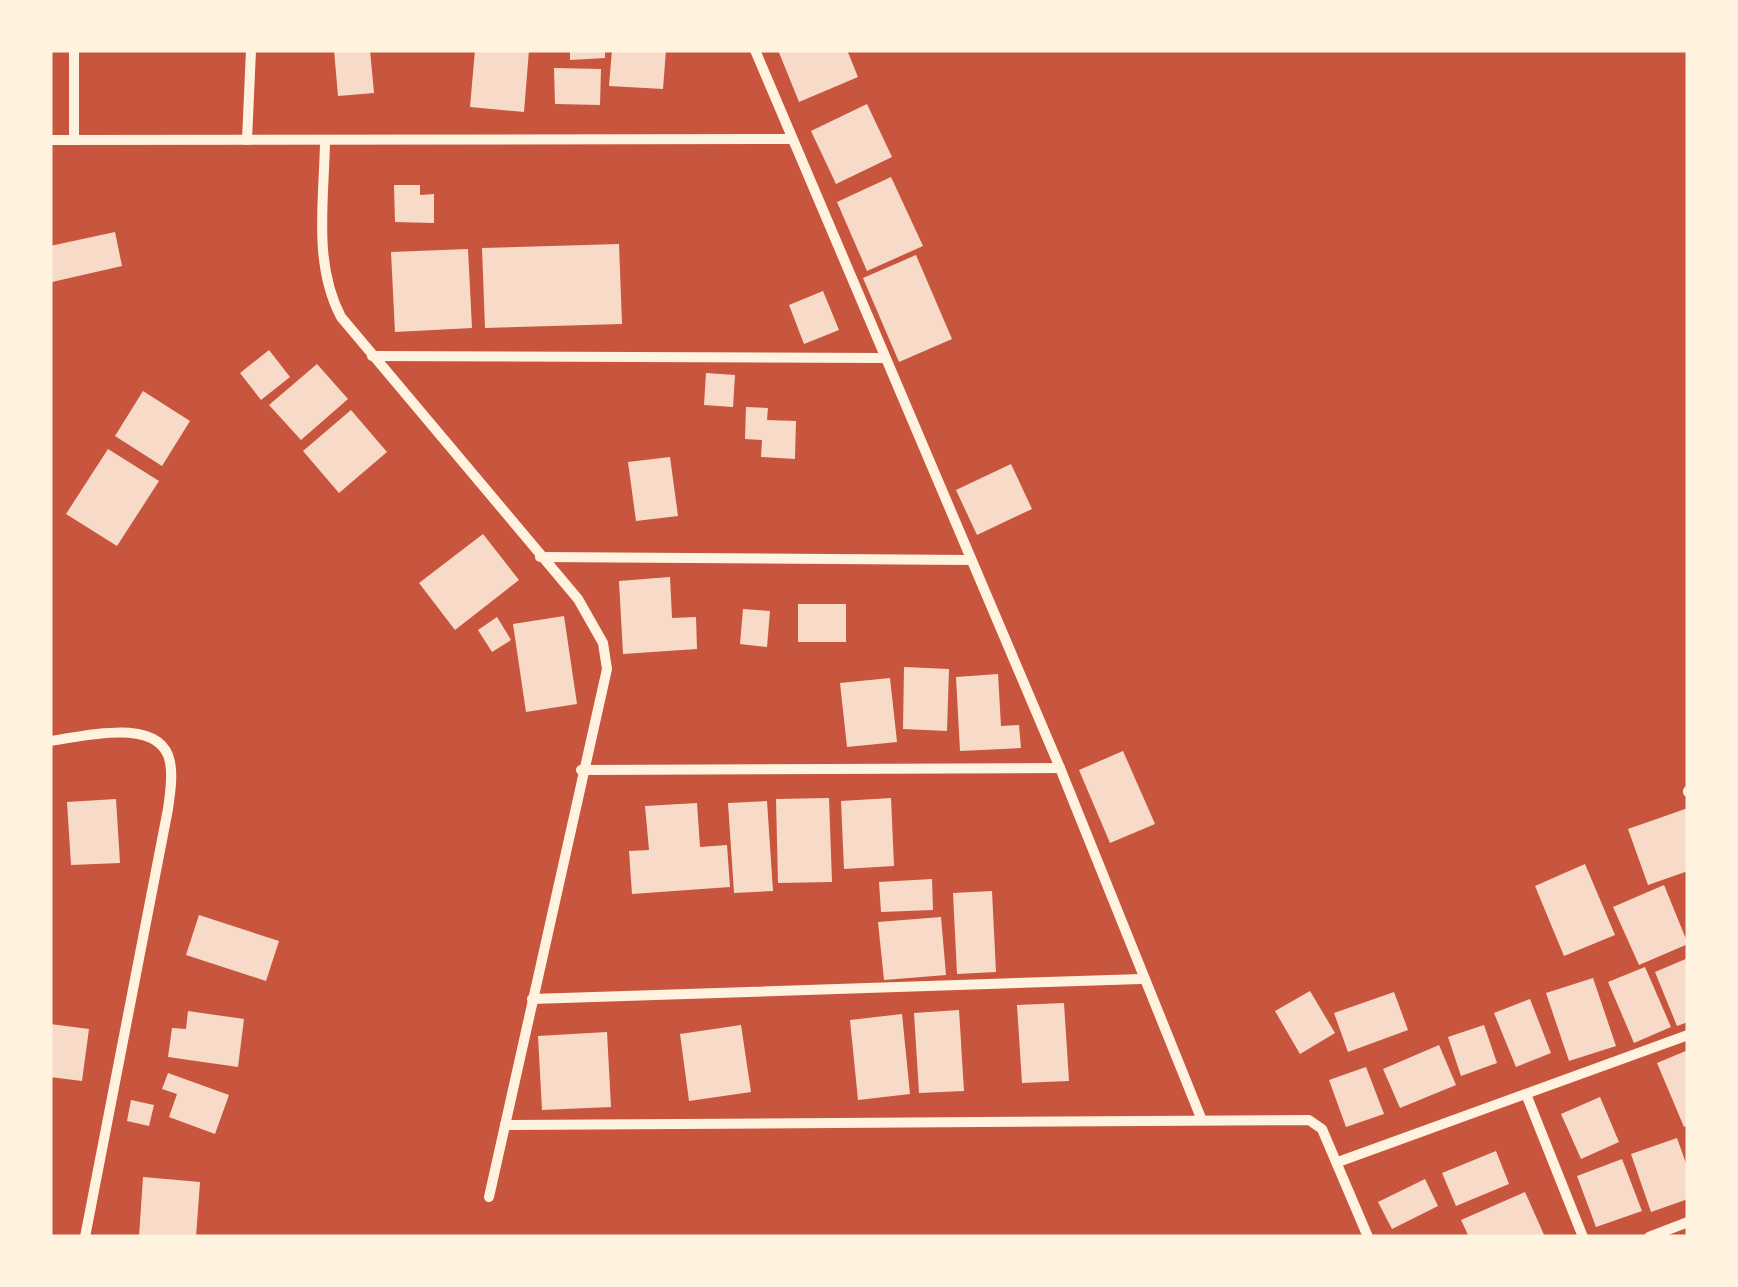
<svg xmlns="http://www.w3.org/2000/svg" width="1738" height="1287" viewBox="0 0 1738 1287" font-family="'Asap Condensed',sans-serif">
<rect width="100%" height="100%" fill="#c8553d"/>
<!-- building -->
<g fill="#f7dbc8">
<polygon points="334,50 370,50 374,93 338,96"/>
<polygon points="475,50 529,50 524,112 470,107"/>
<polygon points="570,50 605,50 605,58 570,60"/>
<polygon points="612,50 666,50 663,89 609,86"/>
<polygon points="778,50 847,50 858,77 799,102"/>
<polygon points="554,68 601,69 600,105 555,104"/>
<polygon points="867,104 892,157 836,184 811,131"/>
<polygon points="891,177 923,246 867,271 837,202"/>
<polygon points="394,185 420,185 420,195 434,194 434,223 395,222"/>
<polygon points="115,232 122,266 52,282 50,246"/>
<polygon points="619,244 622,324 485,328 482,248"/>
<polygon points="468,249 472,328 395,332 391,252"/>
<polygon points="916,255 952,339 899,362 863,278"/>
<polygon points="823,291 839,330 804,344 789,305"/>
<polygon points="269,350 290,377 261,400 240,373"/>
<polygon points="317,364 348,399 301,440 269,405"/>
<polygon points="706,373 735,375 733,407 704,405"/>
<polygon points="143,391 190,421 162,466 115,436"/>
<polygon points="746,407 768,408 767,420 796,421 795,459 761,457 762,440 745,439"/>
<polygon points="351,410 387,452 339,493 303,451"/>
<polygon points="108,449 159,481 117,546 66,514"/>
<polygon points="670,457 678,516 636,521 628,462"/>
<polygon points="1011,464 1032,509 977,535 956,490"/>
<polygon points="483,534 519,580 455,630 419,583"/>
<polygon points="670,577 672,618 696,617 697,649 623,654 619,581"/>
<rect x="798" y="604" width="48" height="38"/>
<polygon points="743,609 770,611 767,647 740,644"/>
<polygon points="564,616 577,704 526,712 513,624"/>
<polygon points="497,617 511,640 492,652 478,630"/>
<polygon points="904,667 949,669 947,731 903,729"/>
<polygon points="998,674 1001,726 1019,725 1021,748 960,751 956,677"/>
<polygon points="890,678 897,742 847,747 840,683"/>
<polygon points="1123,751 1155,824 1110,843 1079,770"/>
<polygon points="829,798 832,882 778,883 776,799"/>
<polygon points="891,798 894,866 844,869 841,801"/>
<polygon points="116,799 120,863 71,865 67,802"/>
<polygon points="767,801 773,891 734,893 728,803"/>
<polygon points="697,803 700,847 727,845 730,887 632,894 629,851 649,850 645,806"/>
<polygon points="1688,808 1688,871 1648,885 1628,829"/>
<polygon points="1585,864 1615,935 1564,956 1535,886"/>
<polygon points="932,879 933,910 881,912 879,882"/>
<polygon points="1664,885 1688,944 1639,965 1613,907"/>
<polygon points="992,891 996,972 957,974 953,893"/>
<polygon points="199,915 279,941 266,981 186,955"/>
<polygon points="941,917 946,975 884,980 878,922"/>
<polygon points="1688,958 1688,1022 1677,1026 1655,972"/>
<polygon points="1645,967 1671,1027 1634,1043 1608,982"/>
<polygon points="1593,978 1616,1046 1569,1061 1546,993"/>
<polygon points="1310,991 1335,1033 1300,1054 1275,1011"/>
<polygon points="1394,992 1408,1030 1348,1052 1334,1013"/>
<polygon points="1530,999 1551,1053 1516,1067 1494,1013"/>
<polygon points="1064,1003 1069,1081 1022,1083 1017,1005"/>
<polygon points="959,1010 964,1091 919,1093 914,1013"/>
<polygon points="188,1011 244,1019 238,1067 168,1057 172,1028 186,1029"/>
<polygon points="902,1014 910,1094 858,1100 850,1020"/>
<polygon points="50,1024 89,1029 82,1081 50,1077"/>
<polygon points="741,1025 751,1092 689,1101 680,1034"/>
<polygon points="1484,1025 1497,1063 1461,1076 1448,1037"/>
<polygon points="607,1032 611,1107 542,1110 538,1036"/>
<polygon points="1439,1045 1456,1085 1400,1108 1383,1069"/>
<polygon points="1688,1050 1688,1125 1684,1127 1657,1063"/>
<polygon points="1366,1067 1384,1114 1346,1127 1329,1080"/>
<polygon points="168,1073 229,1095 215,1134 169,1117 177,1094 162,1089"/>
<polygon points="1600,1097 1619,1142 1581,1159 1561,1114"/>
<polygon points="131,1100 154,1105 149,1126 127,1121"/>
<polygon points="1677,1138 1688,1169 1688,1199 1651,1212 1631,1154"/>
<polygon points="1496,1151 1509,1184 1456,1206 1442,1173"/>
<polygon points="1622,1159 1642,1211 1596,1227 1577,1176"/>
<polygon points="143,1177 200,1182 196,1237 139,1237"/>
<polygon points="1425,1179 1438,1206 1392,1229 1378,1202"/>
<polygon points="1525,1192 1545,1237 1469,1237 1461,1220"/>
</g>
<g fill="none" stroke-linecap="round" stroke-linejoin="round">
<!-- minor -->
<g stroke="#fff3e0" stroke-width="10">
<polyline points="755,50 1060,768 1201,1118"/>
<polyline points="50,140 790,139"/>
<polyline points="74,140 74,50"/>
<polyline points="247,140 251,50"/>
<path d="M325,142C324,201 313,264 341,317L578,599L603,643L607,669L489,1197"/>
<polyline points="372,356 885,358"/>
<polyline points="540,557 971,560"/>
<path d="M50,741C81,737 161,715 170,762C173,777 170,794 168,809L85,1237"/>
<polyline points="581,770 1060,768"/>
<polyline points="1688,792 1688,791"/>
<polyline points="532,999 1141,979"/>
<polyline points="1526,1094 1583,1237"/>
<polyline points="505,1125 1309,1120 1322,1129 1368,1237"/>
<polyline points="1338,1162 1688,1035"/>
<polyline points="1649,1237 1688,1222"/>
</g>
</g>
<!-- border -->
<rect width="1738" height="1287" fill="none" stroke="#fff3e0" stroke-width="105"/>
</svg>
